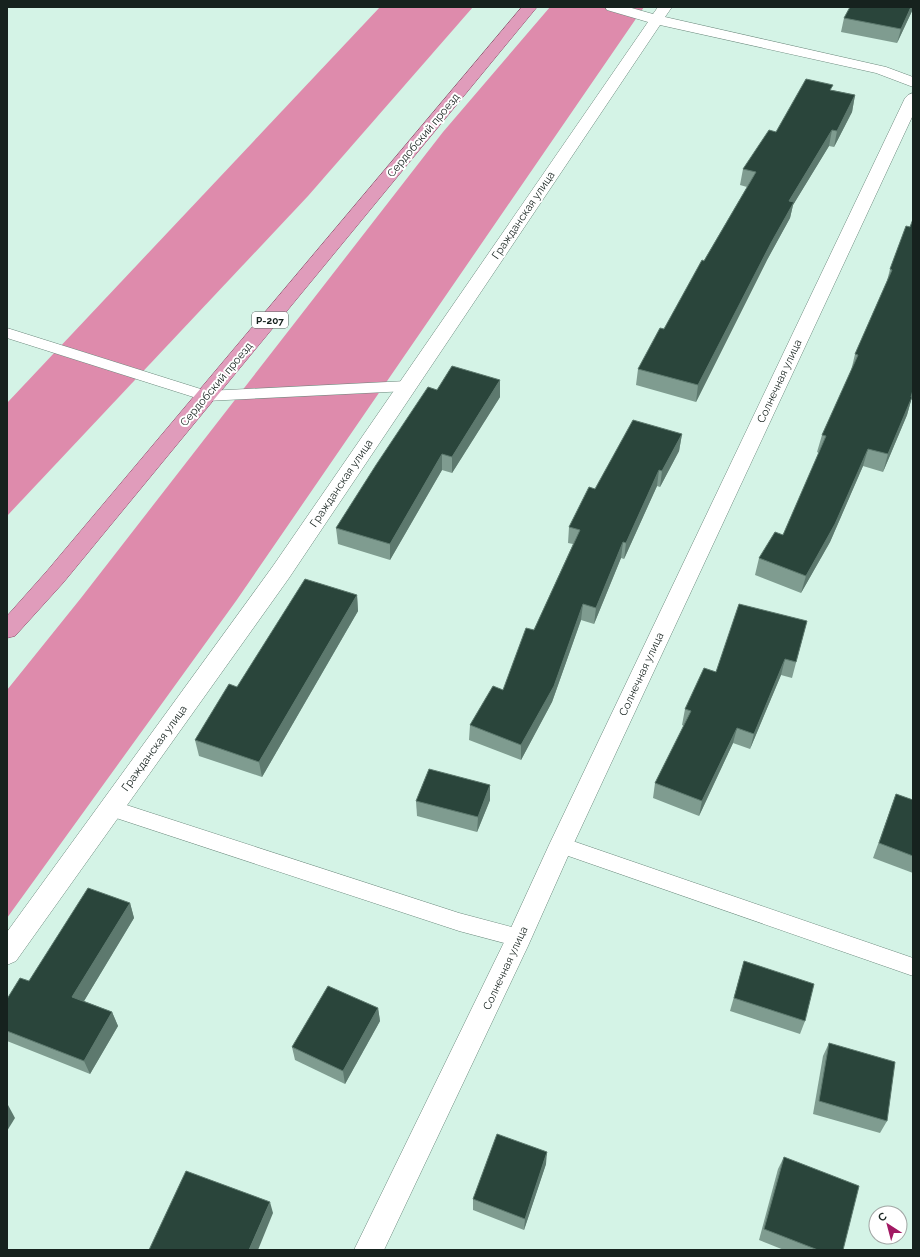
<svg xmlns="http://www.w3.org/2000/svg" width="920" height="1257" viewBox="0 0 920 1257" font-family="Raleway,sans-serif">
<rect width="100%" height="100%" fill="#d4f3e6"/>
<!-- forest -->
<g fill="#de8bac">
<polygon points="380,7 473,7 308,196 7,516 7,403"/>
<polygon points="550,7 644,7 236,601 7,918 7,690 81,598 443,132"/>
</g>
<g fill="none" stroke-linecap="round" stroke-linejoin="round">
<!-- service casing -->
<g stroke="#6c897d" stroke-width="1">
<g id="service">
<polygon points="7,328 207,391 407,381 412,383 414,386 412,389 407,391 206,401 7,338"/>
<polygon points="111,800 459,913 519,929 526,932 529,938 526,944 519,947 459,931 104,814 102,808 104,802"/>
<polygon points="561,837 913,958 913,976 554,851 551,845 554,839"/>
</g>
</g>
<!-- minor casing -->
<g stroke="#6c897d" stroke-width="1">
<g id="minor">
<polygon points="605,7 628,7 653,14 658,7 672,7 665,17 886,67 913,77 913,87 876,73 660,25 289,578 16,961 7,965 7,932 273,566 648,22 607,10"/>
<polygon points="913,93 913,115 573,845 528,946 384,1250 354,1250 510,930 549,845 905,98 908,95"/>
</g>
</g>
<!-- primary casing -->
<g stroke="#8c4666" stroke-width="1">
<polygon id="primary" points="522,7 537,7 63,583 15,636 7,638 7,616 47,571"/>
</g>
<!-- service -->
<use href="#service" fill="#fff" fill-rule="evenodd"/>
<!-- minor -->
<use href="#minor" fill="#fff" fill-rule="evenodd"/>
<!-- primary -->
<use href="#primary" fill="#e09cbb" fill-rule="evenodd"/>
</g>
<!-- wall -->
<g fill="#7f9c90">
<polygon points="912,11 897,43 841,32 844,18"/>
<polygon points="832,90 855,95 852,112 834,147 829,146 793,205 790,218 767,260 696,402 636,385 638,369 664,329 747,187 740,185 743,169 776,132"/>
<polygon points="906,226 912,397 907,415 883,472 863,466 830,542 801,593 755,575 759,558 783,535 819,453 817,452 822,435 851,371 855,354 887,281 890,269"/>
<polygon points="500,380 500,397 452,473 442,470 390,560 338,544 336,528 437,390"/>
<polygon points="682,434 679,451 660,487 657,486 624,559 621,558 594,624 581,620 552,702 521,760 469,740 470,725 503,690 534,630 573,544 568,543 569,527 595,489"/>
<polygon points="357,595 358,611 262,777 199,756 195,740 237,687"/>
<polygon points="807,621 792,678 781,675 750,749 733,743 699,816 653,798 655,783 684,726 682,725 685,709 716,672"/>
<polygon points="490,785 490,800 477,832 417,816 416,801"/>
<polygon points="896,794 913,800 913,873 873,858"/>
<polygon points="130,903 134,918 84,1001 112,1012 118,1026 90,1074 7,1041 7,999 29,981"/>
<polygon points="744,961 805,1021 800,1034 730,1011"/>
<polygon points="378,1008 380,1021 345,1084 295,1060 292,1047"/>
<polygon points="829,1043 887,1121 880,1133 813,1114 823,1056"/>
<polygon points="784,1157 843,1250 784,1250 759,1240 778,1169"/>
<polygon points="546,1164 524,1230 473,1210 473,1199"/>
</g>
<!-- shaded-wall -->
<g fill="#5d796e">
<polygon points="911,7 913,7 912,11 897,43 901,29"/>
<polygon points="855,95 852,112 834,147 837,131"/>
<polygon points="832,130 829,146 793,205 790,218 767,260 696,402 698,385 789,201"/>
<polygon points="500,380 500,397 452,473 452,457"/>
<polygon points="913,390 913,393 909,404 912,397 907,415 883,472 888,454"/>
<polygon points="682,434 679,451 660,487 662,471"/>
<polygon points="868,449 863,466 830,542 801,593 806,576"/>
<polygon points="442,454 442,470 390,560 390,544"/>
<polygon points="659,470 657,486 624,559 626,543"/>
<polygon points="623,542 621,558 594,624 596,608"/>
<polygon points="357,595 358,611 262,777 259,762"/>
<polygon points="583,604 581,620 552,702 521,760 521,745"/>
<polygon points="785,659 781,675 750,749 754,734"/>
<polygon points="737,728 733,743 699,816 702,801"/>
<polygon points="490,785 490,800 477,832 478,817"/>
<polygon points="130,903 134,918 78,1011 72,997"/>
<polygon points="378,1008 380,1021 345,1084 343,1071"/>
<polygon points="112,1012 118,1026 90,1074 84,1061"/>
<polygon points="8,1105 15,1118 7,1131 7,1107"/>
<polygon points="547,1152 546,1164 524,1230 525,1219"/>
<polygon points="270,1202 273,1213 258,1250 249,1250"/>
</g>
<!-- building -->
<g fill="#2a453b" stroke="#5d796e">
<polygon points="850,7 911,7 901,29 844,18"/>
<polygon points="806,79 833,85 830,90 855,95 837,131 832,130 789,201 794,202 771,243 698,385 638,369 660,328 664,329 702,260 704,261 756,172 743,169 769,130 776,132"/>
<polygon points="913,219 913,390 911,397 912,397 888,454 868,449 835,524 806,576 759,558 775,532 783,535 826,436 822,435 858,355 855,354 892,270 890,269 906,226 910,227"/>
<polygon points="452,366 500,380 452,457 442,454 390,544 336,528 376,465 428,387 437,390"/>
<polygon points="633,420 682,434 662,471 659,470 626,543 623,542 596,608 583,604 554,686 521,745 470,725 493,686 503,690 526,628 534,630 580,530 569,527 589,487 595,489"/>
<polygon points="305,579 357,595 259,762 195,740 229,684 237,687"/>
<polygon points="739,604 807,621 796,662 785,659 754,734 737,728 702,801 655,783 691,711 685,709 704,668 716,672"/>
<polygon points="429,769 490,785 478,817 416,801"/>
<polygon points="896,794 913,800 913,856 879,843"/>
<polygon points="88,888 130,903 72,997 112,1012 84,1061 7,1031 7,999 20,978 29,981"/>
<polygon points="744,961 814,984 805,1021 734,998"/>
<polygon points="328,986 378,1008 343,1071 292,1047"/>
<polygon points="829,1043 895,1062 887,1121 819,1101"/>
<polygon points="497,1134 547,1152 525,1219 473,1199"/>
<polygon points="784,1157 859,1186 843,1250 818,1250 764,1229"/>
<polygon points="186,1171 270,1202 249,1250 149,1250"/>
</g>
<g text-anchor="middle" stroke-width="4" stroke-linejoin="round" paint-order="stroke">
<!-- shield labels -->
<rect fill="#fff" stroke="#5c6462" stroke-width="1" x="252" y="312" width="36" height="16" rx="3"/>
<g font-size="10" font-weight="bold" fill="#16221e">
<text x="270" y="324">Р-207</text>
</g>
<!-- street labels -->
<g font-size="11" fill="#16221e" stroke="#fff">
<text transform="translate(423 135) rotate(-50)" y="4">Сердобский проезд</text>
<text transform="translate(523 215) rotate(-56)" y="4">Гражданская улица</text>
<text transform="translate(779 381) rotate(-65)" y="4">Солнечная улица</text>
<text transform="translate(216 384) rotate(-50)" y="4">Сердобский проезд</text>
<text transform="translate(341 483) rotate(-56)" y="4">Гражданская улица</text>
<text transform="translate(641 674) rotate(-65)" y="4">Солнечная улица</text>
<text transform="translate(154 748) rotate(-54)" y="4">Гражданская улица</text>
<text transform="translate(505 968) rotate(-65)" y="4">Солнечная улица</text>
</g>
</g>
<!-- border -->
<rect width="920" height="1257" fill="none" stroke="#16221e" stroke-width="16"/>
<!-- north arrow -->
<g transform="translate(888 1225) rotate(324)"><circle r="19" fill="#ffffff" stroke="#a2a7a5"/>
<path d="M0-3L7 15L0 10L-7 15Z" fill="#a21963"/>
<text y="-6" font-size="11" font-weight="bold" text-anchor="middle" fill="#16221e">С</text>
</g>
</svg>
